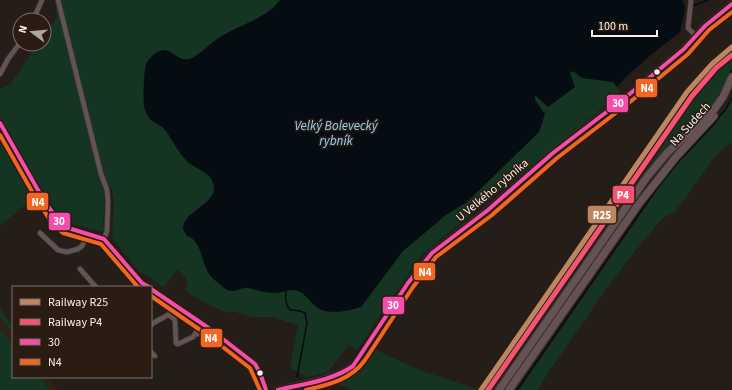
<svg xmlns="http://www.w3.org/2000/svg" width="732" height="390" viewBox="0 0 732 390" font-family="'Source Sans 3',sans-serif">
<rect width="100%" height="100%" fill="#251d18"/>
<!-- built -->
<g fill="#322014">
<polygon points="732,43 732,51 708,72 689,94 640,168 486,390 476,390 682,92 708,61"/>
<polygon points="0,319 13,335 13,345 0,329"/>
<polygon points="39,377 47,377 58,390 50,390"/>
</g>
<!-- green -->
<g fill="#153522">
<path d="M55,0H280L275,7L286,16L199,53L191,59H185L492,117L579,42L627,76L617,87L621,93L421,255L357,350L349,345L328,372L307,377L290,368L298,325L272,317H251L232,311L228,313L209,305L184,290L188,285C186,277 184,274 177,270L164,287L146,275L139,272L112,238L114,203L111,187L105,190L103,226L106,228L104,232L75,225L60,218L43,190L0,226V89L10,84L38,44H44V36L57,18Z"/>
<path d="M732,51V71L714,105L692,126L671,143L651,165L495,390H486C536,318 586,245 637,173C666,130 690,83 732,51Z"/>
<path d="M732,97V143L722,150L714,157L685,199L675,211L663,218L644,240L608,286L544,379L538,390H519L665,179C679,161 696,146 712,128C720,119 726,108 732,97Z"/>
<polygon points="0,308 13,326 13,335 0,318"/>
<polygon points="0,329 13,345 13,377 39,377 50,390 0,390"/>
<path d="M370,347L419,370L477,389L476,390H354L334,383C339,378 344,376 350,372C358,365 364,357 370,347Z"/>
</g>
<!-- water -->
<path fill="#050d12" d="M280,0H682L683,3L685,5L684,15L680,32L652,54L627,76L617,87L613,82L582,78L573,71L570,73L575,87L548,107L536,96H535V100L545,114L539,132L467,202L446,215L403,251L361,307C348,311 326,316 315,306C308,300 303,290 293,290C287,290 281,293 275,293C265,293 257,290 248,288C242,287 238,291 233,291C227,291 221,286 217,282C212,278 208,274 206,268C201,258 200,239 187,236L183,229C183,211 216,204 214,187C213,173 198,170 189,163C179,154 173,141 166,131C161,124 153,123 149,118C147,115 145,110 144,107C143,100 144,70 146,64C149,58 157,50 164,50C174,51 178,61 189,59C197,58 209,44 216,40C236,25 264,21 280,0Z"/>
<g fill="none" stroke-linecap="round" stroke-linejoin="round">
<!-- stream -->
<g stroke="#050d12" stroke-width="1.5">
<polyline points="692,6 708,0"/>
<polyline points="729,76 732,70"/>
<polyline points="718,99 722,90"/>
<polyline points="686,129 695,123"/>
<path d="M286,291C285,298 285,304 290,310L300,311L305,313L307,323L297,377"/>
<polyline points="517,390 655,191 679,161 713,125 723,112 725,111 732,98"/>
</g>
<!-- street casing -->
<g stroke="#3e3732" stroke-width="6">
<g id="street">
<polyline points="58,0 101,174 107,190 108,201 107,231 104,239"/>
<polyline points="691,0 688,28 696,36"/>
<polyline points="33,20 42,0"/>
<polyline points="0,74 8,59 20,43"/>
<polyline points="0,123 43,199 57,219 65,227 104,239 142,283 149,287"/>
<polyline points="40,233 58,250 67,252 78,249 82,246 88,234"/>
<polyline points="80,269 96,287"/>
<polyline points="151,289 210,329 255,364 260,373 266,390"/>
<polyline points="169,315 174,319 175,321 176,343 178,344 193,337 195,334 218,334"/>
<path d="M151,325C159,318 171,316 178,307"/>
<polyline points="195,334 201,322"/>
<polyline points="151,352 155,356"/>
</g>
</g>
<!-- secondary casing -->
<g stroke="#3e3732" stroke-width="8">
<path id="secondary" d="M278,390C299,385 332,380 350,368C354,366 357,361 360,357L408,283L432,253L488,210L553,153L626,97L684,49L705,26L732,4"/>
</g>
<!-- primary casing -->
<g stroke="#3e3732" stroke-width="9">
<g id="primary">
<polyline points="499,390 647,177 667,153 713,111 723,97 732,77"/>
<polyline points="509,390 638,205 676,157 714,116"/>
</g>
</g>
<!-- street -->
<use href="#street" stroke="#645356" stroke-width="4.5"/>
<!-- secondary -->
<use href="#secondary" stroke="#675458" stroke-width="6"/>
<!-- primary -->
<use href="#primary" stroke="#665255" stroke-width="7"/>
<!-- bus-1 casing -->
<g stroke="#2a1c13" stroke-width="7">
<g id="bus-1">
<polyline points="0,123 43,199 57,219 65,227 104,239 142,283 149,287"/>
<polyline points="151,289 210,329 255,364 260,373 266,390"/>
<path d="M278,390C303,384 332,381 353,366L408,283L432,253L488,210L553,153L626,97L684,49L705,26L732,4"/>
</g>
</g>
<!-- bus-2 casing -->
<g stroke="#2a1c13" stroke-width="7">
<g id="bus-2">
<polyline points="0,135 38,202 52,223 63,233 101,244 138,287"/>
<polyline points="151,296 206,334 250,368 260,390"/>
<path d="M306,390C328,385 351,380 365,360L413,287L436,257L492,215L557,158L630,102L688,54L709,30L732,12"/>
</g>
</g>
<!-- bus-1 -->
<use href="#bus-1" stroke="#f54da8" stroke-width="4"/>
<!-- bus-2 -->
<use href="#bus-2" stroke="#f26522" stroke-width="4"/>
<!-- rail-1 casing -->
<g stroke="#2a1c13" stroke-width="8">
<polyline id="rail-1" points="481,390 687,92 712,64 732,47"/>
</g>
<!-- rail-2 casing -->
<g stroke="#2a1c13" stroke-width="8">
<polyline id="rail-2" points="488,390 692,96 716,68 732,55"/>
</g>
<!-- rail-1 -->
<use href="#rail-1" stroke="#bb8660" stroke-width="5"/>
<!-- rail-2 -->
<use href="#rail-2" stroke="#f65372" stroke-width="5"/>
</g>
<!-- markers -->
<g fill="#f9eee8" stroke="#2a1c13" stroke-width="1.5">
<circle cx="657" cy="72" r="3.5"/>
<circle cx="260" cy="373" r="3.5"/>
</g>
<g text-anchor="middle" stroke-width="3" stroke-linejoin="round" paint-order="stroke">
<!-- street labels -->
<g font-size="12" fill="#f9eee8" stroke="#2a1c13">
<text transform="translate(690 124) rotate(-48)" y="4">Na Sudech</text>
<text transform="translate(492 190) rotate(-40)" y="4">U Velkého rybníka</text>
</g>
<!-- water labels -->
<g font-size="13" font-style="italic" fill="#8fd2f5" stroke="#2a1c13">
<text x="336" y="130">Velký Bolevecký<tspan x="336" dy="15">rybník</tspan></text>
</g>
</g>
<g stroke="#2a1c13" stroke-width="1.5">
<rect x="635" y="78" width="23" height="20" rx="4" fill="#f26522"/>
<rect x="606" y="94" width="23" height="19" rx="4" fill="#f54da8"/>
<rect x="612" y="185" width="23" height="19" rx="4" fill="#f65372"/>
<rect x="26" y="192" width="23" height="19" rx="4" fill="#f26522"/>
<rect x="587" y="205" width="30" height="19" rx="4" fill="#bb8660"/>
<rect x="48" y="212" width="23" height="19" rx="4" fill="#f54da8"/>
<rect x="413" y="262" width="23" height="19" rx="4" fill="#f26522"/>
<rect x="382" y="296" width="23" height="19" rx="4" fill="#f54da8"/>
<rect x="200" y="328" width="23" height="20" rx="4" fill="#f26522"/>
</g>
<g font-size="11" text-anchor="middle" font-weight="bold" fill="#fff">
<text x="647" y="92">N4</text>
<text x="618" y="107">30</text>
<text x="623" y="199">P4</text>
<text x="38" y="206">N4</text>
<text x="602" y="219">R25</text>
<text x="59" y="225">30</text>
<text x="425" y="276">N4</text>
<text x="393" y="309">30</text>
<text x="211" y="342">N4</text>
</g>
<!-- legend -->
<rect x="12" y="286" width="140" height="92" fill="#2a1c13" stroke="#7d7068"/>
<rect x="20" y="299" width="20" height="6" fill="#bb8660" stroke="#7d7068"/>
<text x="48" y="306" font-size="12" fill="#f9eee8">Railway R25</text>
<rect x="20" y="319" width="20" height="6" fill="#f65372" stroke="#7d7068"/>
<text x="48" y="326" font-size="12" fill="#f9eee8">Railway P4</text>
<rect x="20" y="339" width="20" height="6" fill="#f54da8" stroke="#7d7068"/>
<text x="48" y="346" font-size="12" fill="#f9eee8">30</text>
<rect x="20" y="359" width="20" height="6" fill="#f26522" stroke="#7d7068"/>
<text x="48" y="366" font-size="12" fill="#f9eee8">N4</text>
<!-- north arrow -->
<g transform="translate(32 32) rotate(286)"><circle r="19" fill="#2a1c13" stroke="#7d7068"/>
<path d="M0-3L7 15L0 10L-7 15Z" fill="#afa59f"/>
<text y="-6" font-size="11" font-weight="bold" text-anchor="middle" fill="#f9eee8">N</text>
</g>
<!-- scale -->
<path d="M592 30v6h65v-6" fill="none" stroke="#f9eee8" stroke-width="2"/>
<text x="598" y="30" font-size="12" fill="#f9eee8" stroke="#2a1c13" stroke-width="3" paint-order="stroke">100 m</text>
</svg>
